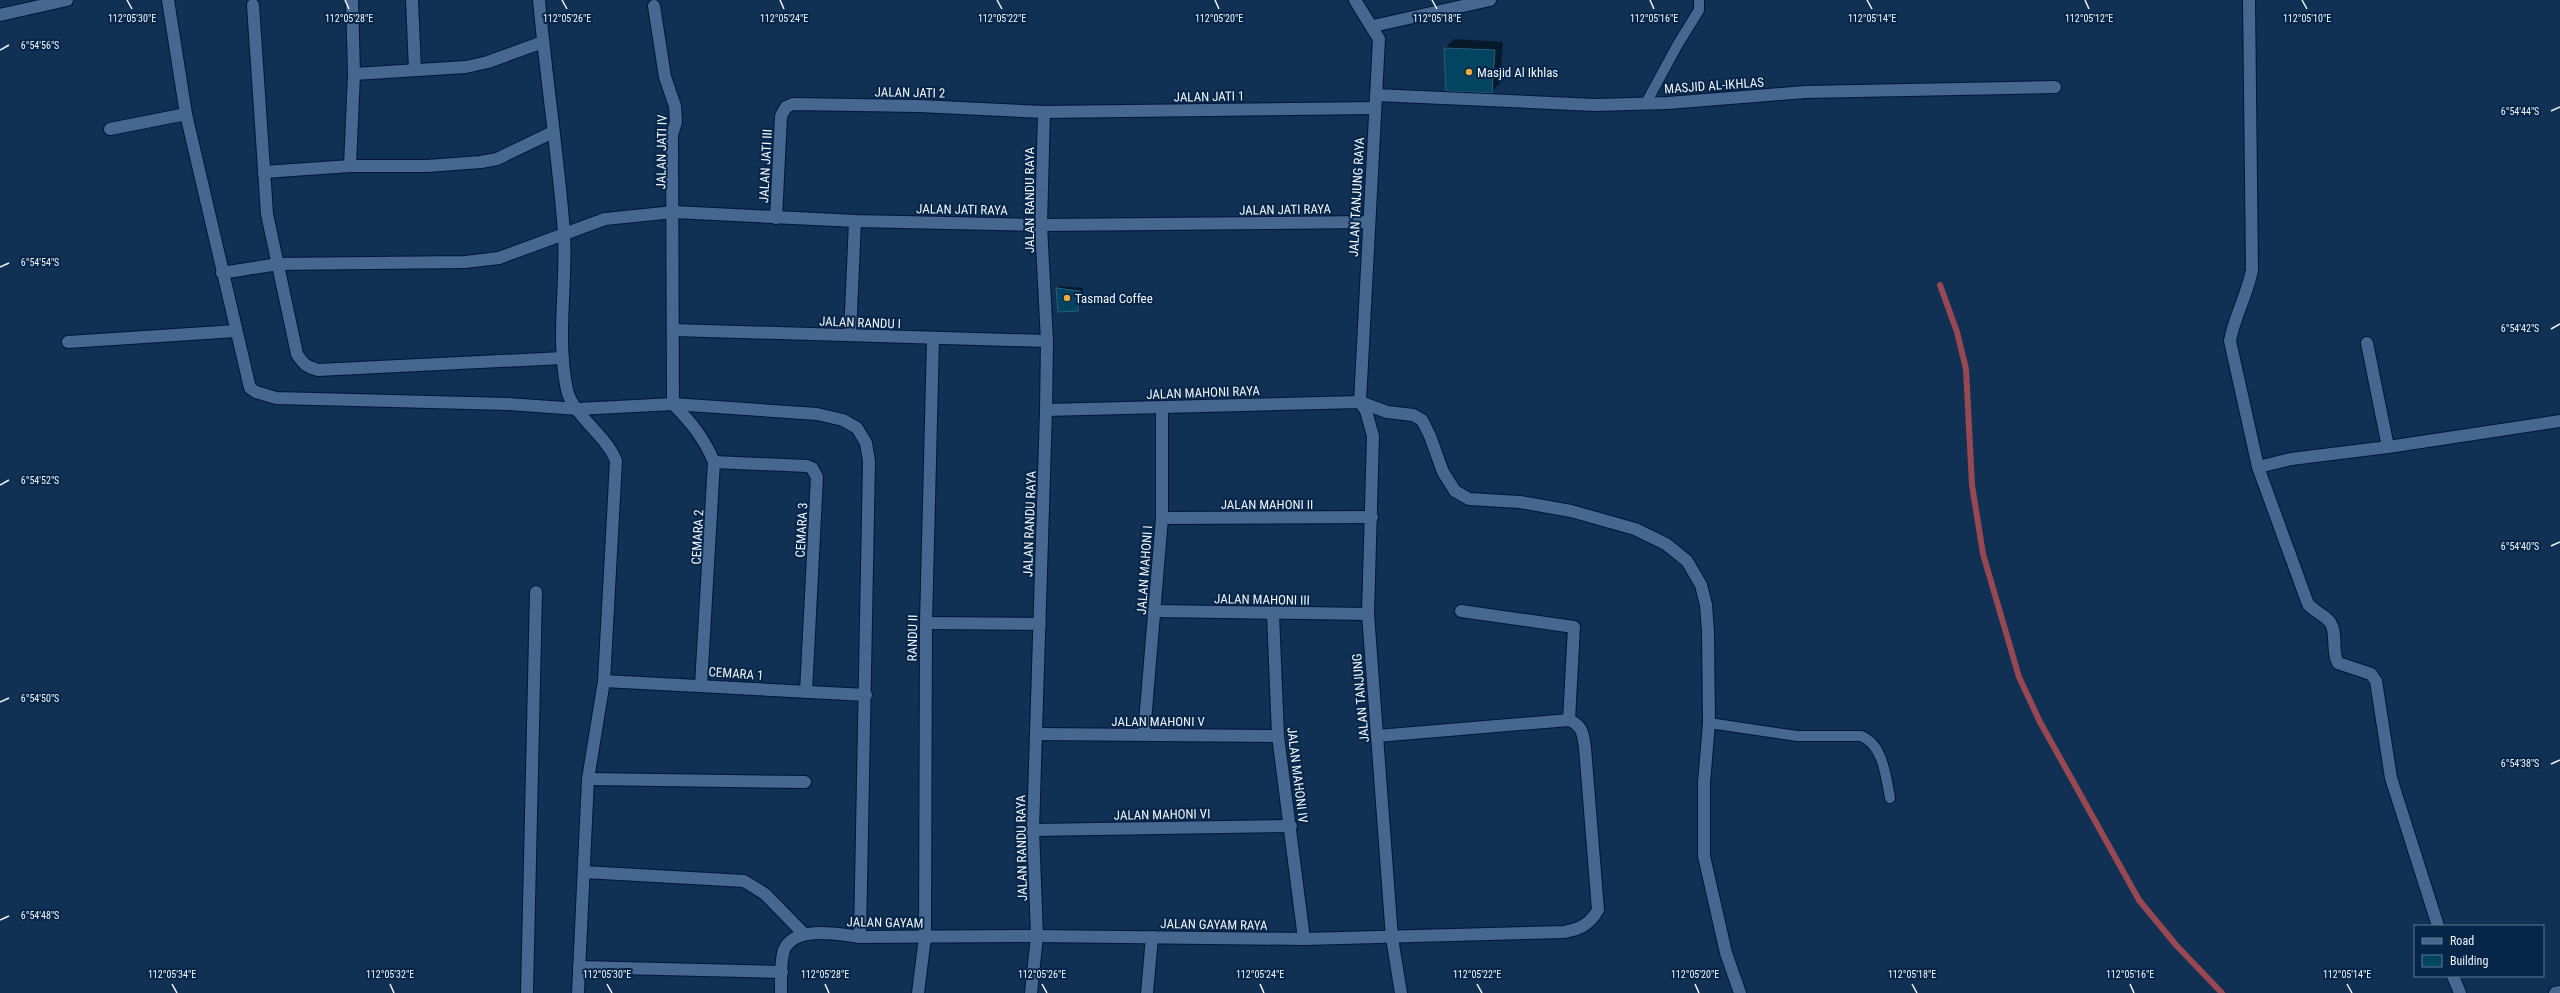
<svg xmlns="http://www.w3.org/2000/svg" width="2560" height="993" viewBox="0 0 2560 993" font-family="'Roboto Condensed',sans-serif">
<rect width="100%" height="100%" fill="#103054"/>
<!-- shadow -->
<g fill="#0007">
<polygon points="1454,39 1503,42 1500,83 1491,92 1445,48"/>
<polygon points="1060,286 1083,288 1080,308 1077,310 1057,289"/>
</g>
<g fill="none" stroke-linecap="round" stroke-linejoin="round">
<!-- stream -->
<polyline stroke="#984852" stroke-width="6" points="1940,285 1957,332 1966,369 1972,485 1983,554 2019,677 2040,722 2139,900 2176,945 2222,993"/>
</g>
<!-- building -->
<g fill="#034460" stroke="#27607d">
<polygon points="1444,48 1495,50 1492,93 1446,91"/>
<polygon points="1056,288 1080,291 1078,311 1058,312"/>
</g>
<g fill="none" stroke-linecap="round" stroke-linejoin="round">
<!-- lane casing -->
<g stroke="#001638" stroke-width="12">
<g id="lane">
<polyline points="1646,103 1678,44 1699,10 1699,0"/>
<path d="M1709,723L1797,736H1861C1883,744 1886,777 1890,798"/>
</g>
</g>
<!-- street casing -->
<g stroke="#001638" stroke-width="14">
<g id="street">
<polyline points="168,0 186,114"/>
<polyline points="412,0 415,70"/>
<path d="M539,0C546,77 558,155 564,232C567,285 556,338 567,390C572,414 608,437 616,461L604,681L588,779L578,993"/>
<polyline points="1355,0 1379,39 1360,402"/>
<path d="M2249,0L2252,270C2247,296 2234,317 2230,341L2258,467L2291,459L2388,447L2560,421"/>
<path d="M253,5L267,214L297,354C303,364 307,367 318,370L563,358"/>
<path d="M654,6L665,77L675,106L676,122L672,135L673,404C691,422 704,438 714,462L701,685"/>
<polyline points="0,15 67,0"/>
<polyline points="1373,26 1490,0"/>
<polyline points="354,74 466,67 488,62 543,42"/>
<polyline points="1376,95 1595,105 1668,103 1805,92 2055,87"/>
<polyline points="110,129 186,114 250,388 256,392 276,398 508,404 578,409 673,404 817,414 843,420 857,428 866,443 869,461 860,937"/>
<polyline points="350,166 354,74 352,0"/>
<polyline points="264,172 350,166 427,166 481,162 497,159 553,132"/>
<polyline points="776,218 781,116 786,107 793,104 919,106 1044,112 1375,108"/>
<polyline points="222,273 278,264 465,262 499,258 605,219 674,212 855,221 1041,225 1369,222"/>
<polyline points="673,330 1047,341"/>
<polyline points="850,335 855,221"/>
<polyline points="68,342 236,331"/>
<polyline points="2367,343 2388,447"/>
<polyline points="1360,402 1366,411 1373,436 1368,614 1392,938 1401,993"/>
<polyline points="1046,410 1360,402 1387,412 1413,415 1422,420 1430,436 1443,472 1455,491 1469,499 1520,502 1571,511 1635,529 1666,544 1687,561 1701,585 1706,605 1708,632 1709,723 1704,783 1704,856 1726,953 1740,993"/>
<polyline points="714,462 807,466 812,468 817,477 806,692"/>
<path d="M2258,467L2308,604C2314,611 2324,615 2330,622C2338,634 2331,651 2338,663L2371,674L2376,681L2391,778L2438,926"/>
<polyline points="1162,518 1372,517"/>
<polyline points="1155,611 1368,614"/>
<polyline points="1461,611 1574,627 1569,720"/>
<polyline points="1273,614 1278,736 1304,939"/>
<polyline points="926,623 1040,624"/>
<polyline points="604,681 866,695"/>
<polyline points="1037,734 1278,736"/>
<polyline points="1144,734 1162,518 1162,407"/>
<polyline points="588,779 805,782"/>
<polyline points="1033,830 1291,826"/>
<polyline points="584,872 744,881 765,894 803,933"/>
<polyline points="579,967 782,972"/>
<polyline points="2453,976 2460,993"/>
<polyline points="527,993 536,592"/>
<path d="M781,993C781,980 780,962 784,950C794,925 839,934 860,937L1037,936L1304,939L1564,932C1580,929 1589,925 1598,910L1585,748C1583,734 1583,726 1569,720L1377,736"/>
<polyline points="918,993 925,937 926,623 933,339"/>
<polyline points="1031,993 1037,936 1033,830 1046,410 1047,341 1041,225 1044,112"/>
<polyline points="1147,993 1152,937"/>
<polyline points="2555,993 2560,992"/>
</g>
</g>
<!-- lane -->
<use href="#lane" stroke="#46678f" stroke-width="10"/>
<!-- street -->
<use href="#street" stroke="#46678f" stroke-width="12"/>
</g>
<!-- ticks -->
<path fill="none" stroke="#f1f5fa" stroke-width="1.5" d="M127,0L132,9M345,0L349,9M562,0L567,9M780,0L784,9M997,0L1002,9M1215,0L1219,9M1432,0L1437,9M1650,0L1654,9M1867,0L1872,9M2085,0L2089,9M2302,0L2307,9M0,50L9,45M2551,111L2560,107M0,267L9,263M2551,329L2560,324M0,485L9,480M2551,546L2560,542M0,702L9,698M2551,764L2560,760M0,920L9,916M172,984L177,993M390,984L394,993M607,984L612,993M825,984L829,993M1042,984L1047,993M1260,984L1264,993M1477,984L1482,993M1695,984L1699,993M1912,984L1917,993M2130,984L2134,993M2347,984L2352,993"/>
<!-- markers -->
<g fill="#eea83c" stroke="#052549" stroke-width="1.5">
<circle cx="1469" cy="72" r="4"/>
<circle cx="1067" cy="298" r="4"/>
</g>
<g text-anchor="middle" stroke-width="4" stroke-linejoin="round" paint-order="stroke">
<!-- poi labels -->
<g font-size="13" fill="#f1f5fa" stroke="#052549" text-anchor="start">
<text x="1477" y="77">Masjid Al Ikhlas</text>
<text x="1075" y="303">Tasmad Coffee</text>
</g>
<!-- street labels -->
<g font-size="13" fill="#f1f5fa" stroke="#052549">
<text transform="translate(1714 85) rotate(-4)" y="5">MASJID AL-IKHLAS</text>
<text transform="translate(910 92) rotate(1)" y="5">JALAN JATI 2</text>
<text transform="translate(1209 96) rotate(-1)" y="5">JALAN JATI 1</text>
<text transform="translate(661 152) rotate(-89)" y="5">JALAN JATI IV</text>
<text transform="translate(765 166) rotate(-87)" y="5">JALAN JATI III</text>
<text transform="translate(1356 197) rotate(-87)" y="5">JALAN TANJUNG RAYA</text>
<text transform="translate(1029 200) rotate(-90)" y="5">JALAN RANDU RAYA</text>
<text transform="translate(962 209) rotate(1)" y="5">JALAN JATI RAYA</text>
<text transform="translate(1285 209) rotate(-1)" y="5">JALAN JATI RAYA</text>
<text transform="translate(860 322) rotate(2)" y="5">JALAN RANDU I</text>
<text transform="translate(1203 392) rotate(-2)" y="5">JALAN MAHONI RAYA</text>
<text x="1267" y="509">JALAN MAHONI II</text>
<text transform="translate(1029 524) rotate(-88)" y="5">JALAN RANDU RAYA</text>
<text transform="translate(801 530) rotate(-87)" y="5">CEMARA 3</text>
<text transform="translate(697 537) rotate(-87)" y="5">CEMARA 2</text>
<text transform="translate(1144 570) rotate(-86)" y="5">JALAN MAHONI I</text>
<text transform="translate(1262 599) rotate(1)" y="5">JALAN MAHONI III</text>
<text transform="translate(912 638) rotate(-89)" y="5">RANDU II</text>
<text transform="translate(736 673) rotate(4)" y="5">CEMARA 1</text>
<text transform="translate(1360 698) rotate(-95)" y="5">JALAN TANJUNG</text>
<text x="1158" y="726">JALAN MAHONI V</text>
<text transform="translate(1298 775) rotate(83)" y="5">JALAN MAHONI IV</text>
<text transform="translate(1162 814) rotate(-1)" y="5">JALAN MAHONI VI</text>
<text transform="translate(1021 848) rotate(-91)" y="5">JALAN RANDU RAYA</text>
<text transform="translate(885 922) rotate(1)" y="5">JALAN GAYAM</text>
<text transform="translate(1214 924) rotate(1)" y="5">JALAN GAYAM RAYA</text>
</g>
</g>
<g font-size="10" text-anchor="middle" fill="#f1f5fa" stroke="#052549" stroke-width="4" stroke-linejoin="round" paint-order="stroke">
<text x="349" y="22">112°05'28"E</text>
<text x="567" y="22">112°05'26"E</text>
<text x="1437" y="22">112°05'18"E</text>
<text x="1872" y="22">112°05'14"E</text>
<text x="2089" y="22">112°05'12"E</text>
<text x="2307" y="22">112°05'10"E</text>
<text x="132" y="22">112°05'30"E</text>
<text x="784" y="22">112°05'24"E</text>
<text x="1002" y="22">112°05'22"E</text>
<text x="1219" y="22">112°05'20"E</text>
<text x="1654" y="22">112°05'16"E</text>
<text x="40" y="49">6°54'56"S</text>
<text x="2520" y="115">6°54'44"S</text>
<text x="40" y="266">6°54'54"S</text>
<text x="2520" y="332">6°54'42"S</text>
<text x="40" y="484">6°54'52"S</text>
<text x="2520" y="550">6°54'40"S</text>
<text x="40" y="702">6°54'50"S</text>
<text x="2520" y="767">6°54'38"S</text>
<text x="40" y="919">6°54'48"S</text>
<text x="172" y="978">112°05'34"E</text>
<text x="390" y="978">112°05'32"E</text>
<text x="607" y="978">112°05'30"E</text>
<text x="825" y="978">112°05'28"E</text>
<text x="1042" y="978">112°05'26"E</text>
<text x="1260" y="978">112°05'24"E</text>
<text x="1477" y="978">112°05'22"E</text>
<text x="1695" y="978">112°05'20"E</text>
<text x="1912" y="978">112°05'18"E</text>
<text x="2130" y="978">112°05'16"E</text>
<text x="2347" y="978">112°05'14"E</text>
</g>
<!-- legend -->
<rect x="2414" y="925" width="130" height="52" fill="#052549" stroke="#637890"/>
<rect x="2422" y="938" width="20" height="6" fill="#46678f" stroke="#637890"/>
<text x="2450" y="945" font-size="12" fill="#f1f5fa">Road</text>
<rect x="2422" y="955" width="20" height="12" fill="#034460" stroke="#637890"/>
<text x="2450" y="965" font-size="12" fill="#f1f5fa">Building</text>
</svg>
